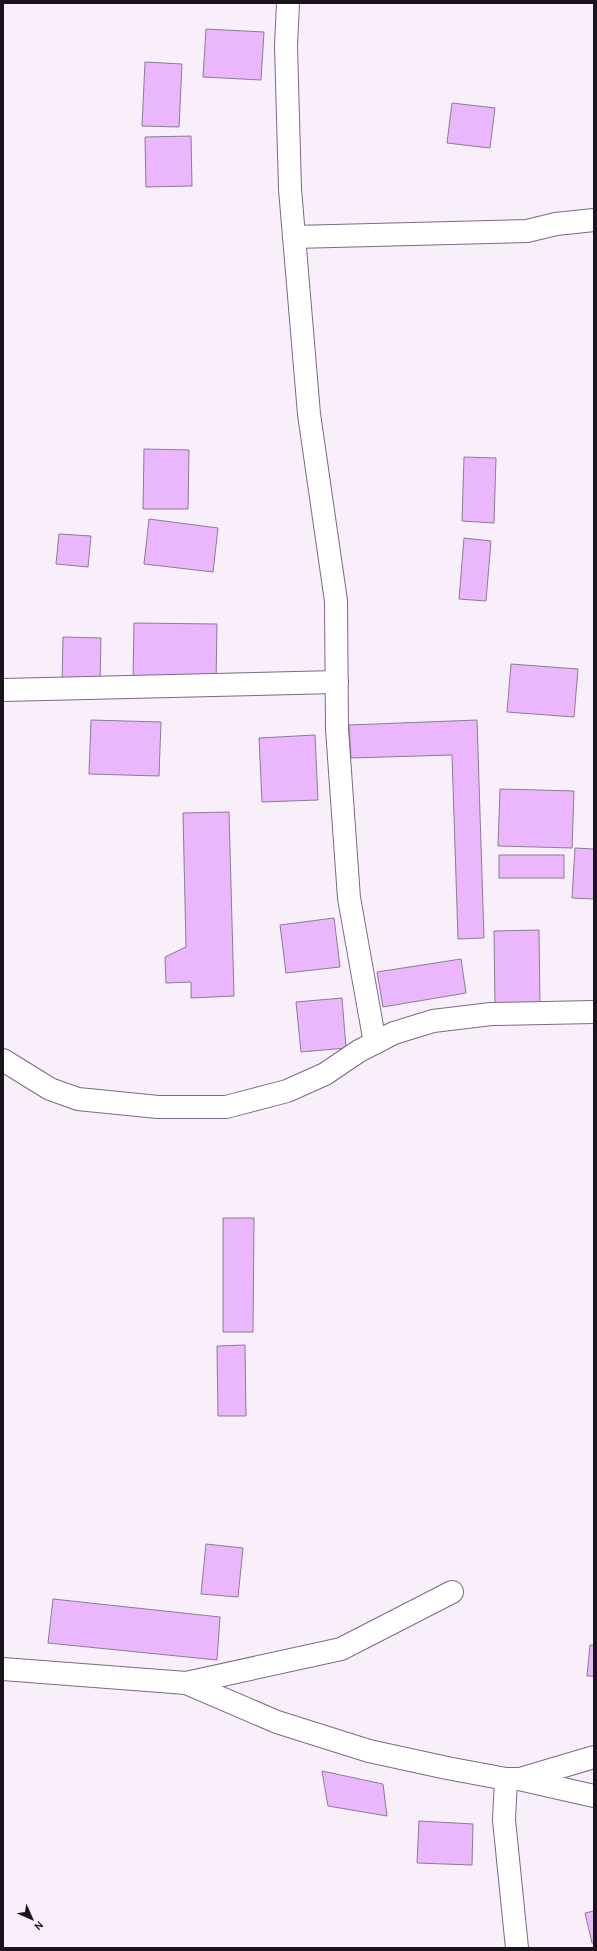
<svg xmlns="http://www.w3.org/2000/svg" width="597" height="1951" viewBox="0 0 597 1951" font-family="'Alegreya Sans',sans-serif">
<rect width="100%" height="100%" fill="#f8effb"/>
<!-- building -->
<g fill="#eab7fd" stroke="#8e7a96">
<polygon points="206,29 264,32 261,80 203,77"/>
<polygon points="145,62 182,64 179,127 142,126"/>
<polygon points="452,103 495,108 490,148 447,143"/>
<polygon points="191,136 192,186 146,187 145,137"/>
<polygon points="144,449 189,450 188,509 143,509"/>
<polygon points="464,457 496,458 494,523 462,521"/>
<polygon points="149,519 218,528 213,572 144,564"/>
<polygon points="59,534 91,536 88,567 56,564"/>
<polygon points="464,538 491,541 486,601 459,599"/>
<polygon points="134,623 217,624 216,682 133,681"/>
<polygon points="63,637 101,638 100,684 62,684"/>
<polygon points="511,664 578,669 574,717 507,712"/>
<polygon points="91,720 161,722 159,776 89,774"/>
<polygon points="477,720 484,938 458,939 452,755 351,758 349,725"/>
<polygon points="315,735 318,800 262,802 259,738"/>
<polygon points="500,789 574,791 572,848 498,846"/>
<polygon points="229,812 234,996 191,998 191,982 166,983 165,957 186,947 183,813"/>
<polygon points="575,848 594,849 594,899 572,898"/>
<rect x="499" y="855" width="65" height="23"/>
<polygon points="334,918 340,967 286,973 280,925"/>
<polygon points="539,930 540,1006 495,1007 494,931"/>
<polygon points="461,959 466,993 383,1007 377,972"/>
<polygon points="342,998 346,1048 301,1052 296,1002"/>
<polygon points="223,1218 254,1218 253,1332 223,1332"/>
<polygon points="245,1345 246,1416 218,1416 217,1346"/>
<polygon points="206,1544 243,1548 238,1597 201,1594"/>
<polygon points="53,1599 220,1617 217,1660 48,1643"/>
<polygon points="590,1645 594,1645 594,1676 587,1676"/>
<polygon points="322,1771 383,1784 387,1816 328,1806"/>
<polygon points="419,1821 473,1824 472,1865 417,1863"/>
<polygon points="594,1911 594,1943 592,1943 585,1913"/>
</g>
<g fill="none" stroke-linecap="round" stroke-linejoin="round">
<!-- minor casing -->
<g stroke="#7d6985" stroke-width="24">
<g id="minor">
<polyline points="288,3 286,46 290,189 309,414 336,601 337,729 349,898 375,1043"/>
<polyline points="294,237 527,231 556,224 594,220"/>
<polyline points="3,690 337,682"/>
<polyline points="3,1060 50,1089 78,1099 158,1107 226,1107 287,1091 325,1074 359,1051 394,1033 433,1021 491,1014 594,1012"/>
<polyline points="3,1669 186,1683 277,1722 369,1751 447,1768 506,1779 519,1779 594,1796"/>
<polyline points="186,1683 341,1649 452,1592"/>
<polyline points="506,1779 504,1820 517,1948"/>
<polyline points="520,1779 594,1757"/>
</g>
</g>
<!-- minor -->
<use href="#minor" stroke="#fff" stroke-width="22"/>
</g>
<!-- border -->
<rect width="597" height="1951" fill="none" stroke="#1a121d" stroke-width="8"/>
<!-- north arrow -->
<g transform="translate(32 1919) rotate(135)" stroke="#f8effb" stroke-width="3" paint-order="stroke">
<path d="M0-3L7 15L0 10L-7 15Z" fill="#1a121d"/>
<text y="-6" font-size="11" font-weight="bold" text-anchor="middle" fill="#1a121d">N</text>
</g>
</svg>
